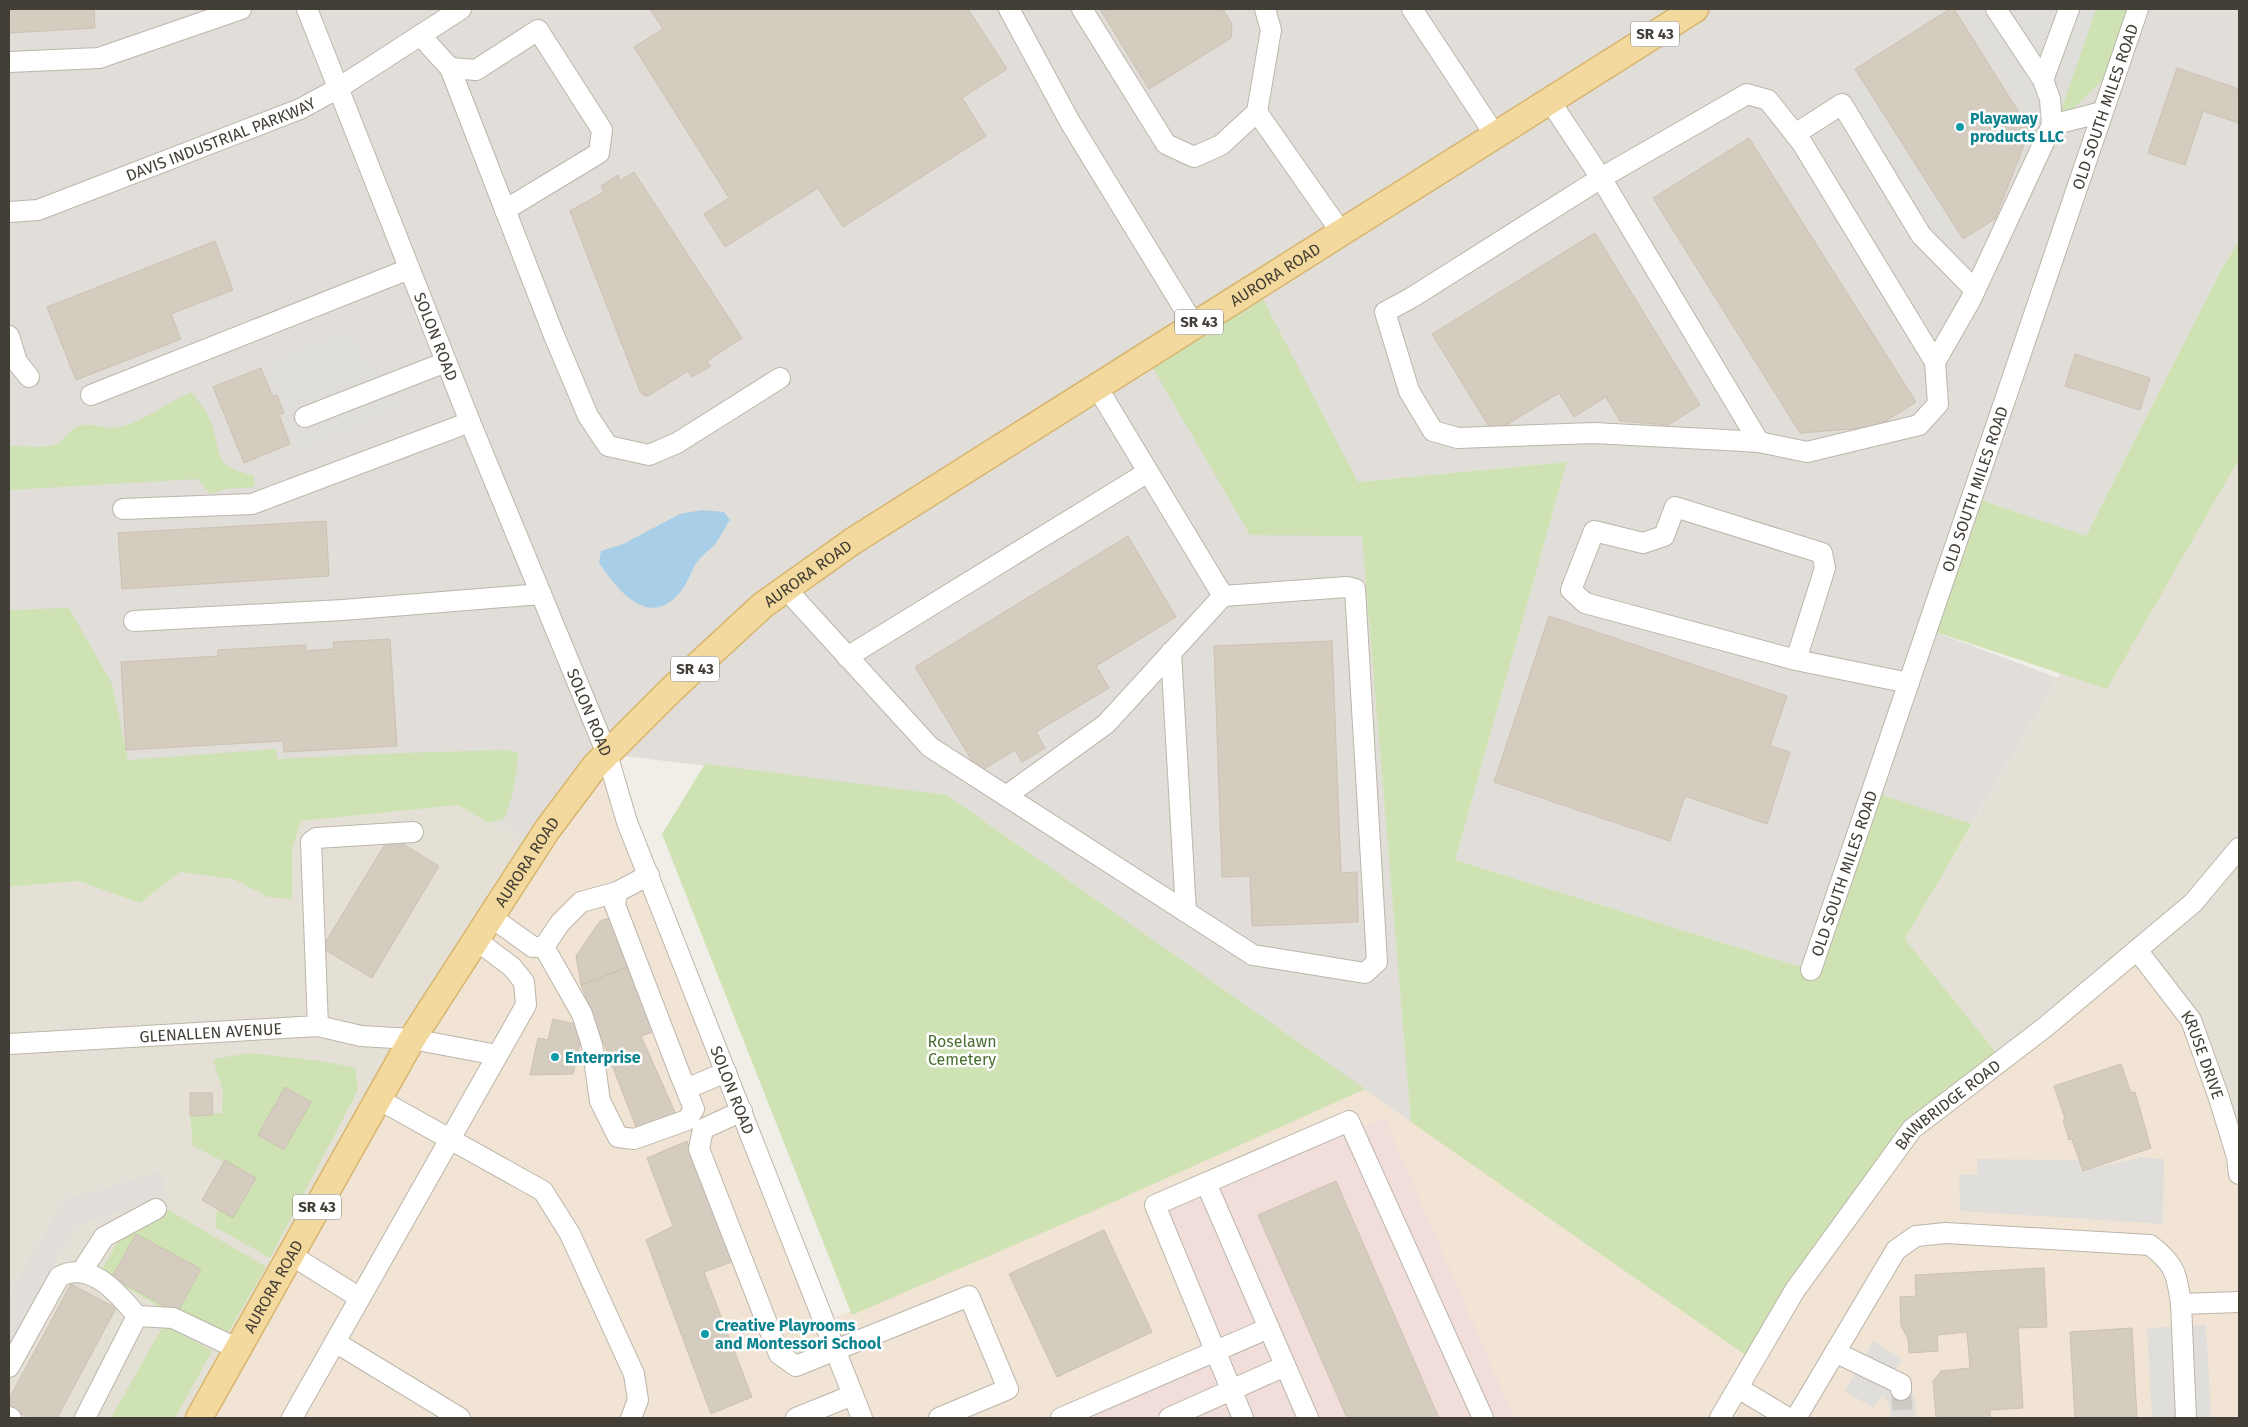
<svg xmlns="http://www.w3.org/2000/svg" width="2248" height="1427" viewBox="0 0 2248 1427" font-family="'Fira Sans',sans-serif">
<rect width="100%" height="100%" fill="#f1eee7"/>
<!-- residential -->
<g fill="#e5e0d5">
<polygon points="2239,459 2239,1156 2002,1060 1905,939 2061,673 2107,688"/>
<polygon points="458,805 488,823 504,819 538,844 199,1418 9,1418 9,887 78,881 140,903 180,872 301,821"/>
</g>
<!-- commercial -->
<polygon fill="#f1e4d4" points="607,754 825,1322 1365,1089 1754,1361 1912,1129 2137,950 2191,1020 2239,1174 2239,1418 199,1418 412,1039"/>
<!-- industrial -->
<g fill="#e1ddd8">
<polygon points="9,9 2239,9 2239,240 2219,274 2086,536 1972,497 1927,629 2058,678 1972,824 1872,793 1811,970 1455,860 1567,462 1358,482 1411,1122 947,795 607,754 538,844 458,805 9,798"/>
<polygon points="160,1172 166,1195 75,1227 9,1345 9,1295 64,1200"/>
</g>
<!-- medical -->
<polygon fill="#f1dedb" points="1385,1118 1514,1418 1045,1418 1202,1348 1148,1213 1155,1205"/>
<!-- green -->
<g fill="#cee2b3">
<polygon points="2096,9 2127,9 2103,80 2072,110 2062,113 2061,110"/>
<polygon points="2239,240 2239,459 2107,689 1927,629 1972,497 2086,536 2219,274"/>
<polygon points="1256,286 1358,482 1567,462 1455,860 1811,970 1872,792 1972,824 1905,939 2002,1060 1912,1129 1754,1361 1411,1122 1362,536 1250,535 1146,356"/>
<path d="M192,392C198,402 208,412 211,423C224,459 211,463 254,476L255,487L226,489L210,494L197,479L9,490V445C21,446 49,450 58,443C65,438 71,428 79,426C96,421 103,432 123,426C149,419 168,401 192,392Z"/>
<path d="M69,608L112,684L128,760L276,749L277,759L402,753L508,750L518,753C517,777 513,797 504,819L488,823L458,805L301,821L292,848V899L268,897L233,879L180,872L140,903L78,881L9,887V610Z"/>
<polygon points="705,764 947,795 1365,1089 1100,1208 852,1315 662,834"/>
<path d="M251,1053C286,1058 322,1059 355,1068L358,1090L270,1258L215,1227L217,1209L255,1178L193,1146L190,1116L222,1113L223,1092L213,1059Z"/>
<polygon points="169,1210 266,1267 222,1343 100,1272 122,1235"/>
<polygon points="164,1324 212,1351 175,1418 111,1418"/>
</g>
<!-- parking -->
<g fill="#e0dedb">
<polygon points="1961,9 2096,9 2061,110 2032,123"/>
<polygon points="1863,83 1959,233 1944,243 1847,93"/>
<polygon points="353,327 369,364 381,373 389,373 403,408 297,454 276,395 262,363"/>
<polygon points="2140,1157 2164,1159 2163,1224 1960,1211 1959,1174 1977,1175 1977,1159 2079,1160 2083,1171"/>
<polygon points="2206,1325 2211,1418 2152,1418 2147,1328"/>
<polygon points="1873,1341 1902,1359 1894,1372 1904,1379 1911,1389 1915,1400 1917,1418 1890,1418 1889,1403 1883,1396 1873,1408 1845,1391"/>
</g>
<!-- water -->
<path fill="#a9cfe8" d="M702,510L724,512L730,520C725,527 721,536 716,543C710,550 702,555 697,562C691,571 688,582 682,590C650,631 619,592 599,563L601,551L623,544L680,514Z"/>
<!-- building -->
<g fill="#d5ccc0" stroke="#ccc1b1">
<polygon points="9,9 94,9 95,28 9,33"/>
<polygon points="650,9 968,9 1007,69 962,98 986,136 843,227 818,188 725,247 704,214 729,198 634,47 663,29"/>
<polygon points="1100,9 1223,9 1232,24 1231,38 1149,89"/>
<polygon points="1950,9 1954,9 2030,130 1995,219 1963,239 1855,69"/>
<polygon points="2177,68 2239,89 2239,123 2203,111 2185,165 2148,153"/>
<polygon points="1749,138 1916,402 1876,427 1800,433 1653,198"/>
<polygon points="634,172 742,338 707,361 711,366 692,377 688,371 648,396 644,396 640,391 570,211 604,192 601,186 618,175 620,181"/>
<polygon points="1595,233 1700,405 1668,425 1620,421 1606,397 1574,417 1559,393 1493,433 1432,334"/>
<polygon points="215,241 233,290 171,314 181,339 76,380 47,307"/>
<polygon points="2075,354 2150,378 2140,410 2065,386"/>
<polygon points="261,368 273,397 277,395 284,413 279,415 290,444 244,463 213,387"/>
<polygon points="326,521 329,576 122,589 118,533"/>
<polygon points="1128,536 1176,617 1096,666 1109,688 1036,732 1045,748 1022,762 1015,750 979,772 915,667"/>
<polygon points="1549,616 1787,696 1770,746 1790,752 1767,824 1685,796 1670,841 1494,782"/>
<polygon points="390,639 397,746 284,752 283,741 126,750 121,662 218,656 218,650 306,645 306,651 334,649 333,642"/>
<polygon points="1332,641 1341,873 1357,872 1358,922 1252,926 1250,876 1222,877 1214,646"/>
<polygon points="390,836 439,866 372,978 322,948"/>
<polygon points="612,917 630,966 581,985 576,956 600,921"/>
<polygon points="630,966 655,1031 641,1036 678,1119 636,1127 581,985"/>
<polygon points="553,1019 584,1026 573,1074 530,1075 538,1038 548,1040"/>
<polygon points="2121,1064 2131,1093 2135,1092 2151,1148 2083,1171 2072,1139 2069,1140 2063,1120 2065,1119 2054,1086"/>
<polygon points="285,1087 311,1102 284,1150 258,1135"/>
<polygon points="190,1093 212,1093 213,1115 190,1116"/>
<polygon points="687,1141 732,1262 704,1272 752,1397 711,1414 646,1240 673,1226 647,1158"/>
<polygon points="225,1160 256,1178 233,1218 202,1200"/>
<polygon points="1336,1181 1439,1418 1347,1418 1258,1215"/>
<polygon points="1104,1230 1152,1332 1057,1377 1009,1274"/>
<polygon points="136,1234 201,1269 177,1313 112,1277"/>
<polygon points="2044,1268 2047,1327 2018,1328 2023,1408 1990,1410 1990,1418 1936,1418 1933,1381 1941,1371 1970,1368 1967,1332 1937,1335 1938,1351 1909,1353 1908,1339 1901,1326 1900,1297 1916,1296 1915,1275"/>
<polygon points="71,1284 116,1308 57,1418 29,1418 9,1407 9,1399"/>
<polygon points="2132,1328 2137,1418 2075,1418 2070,1332"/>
</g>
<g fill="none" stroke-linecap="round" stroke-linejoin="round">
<!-- minor-tunnel -->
<polyline stroke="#cecbc4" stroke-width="20" stroke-dasharray="20 10" stroke-linecap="butt" points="1901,1390 1903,1418"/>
<!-- minor casing -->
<g stroke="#bcb5aa" stroke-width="22">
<g id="minor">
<path id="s1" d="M307,9L470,422L607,754L627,822L862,1418"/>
<polyline points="1009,9 1070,122 1194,325"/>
<polyline points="1082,9 1166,144 1194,157 1221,145 1257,112 1271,30 1265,9"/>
<polyline points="1412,9 1495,135"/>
<polyline points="1996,9 2043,80 2050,99 2052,125"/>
<polyline points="420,35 450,68 553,333 588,416 608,446 649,455 677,443 780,378"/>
<polyline points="9,62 99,58 241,9"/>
<polyline points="450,68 476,70 538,30 602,130 599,153 505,210"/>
<polyline points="2043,80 2069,9"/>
<polygon points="1747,94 1768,100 1802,143 1935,362 1938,404 1919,425 1807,452 1759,442 1743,441 1594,433 1458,438 1433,431 1409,391 1385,312 1411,298 1601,178"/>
<polyline points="1550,101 1601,178 1759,442"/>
<polyline points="1257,112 1341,232"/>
<polyline points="1795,134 1842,104 1921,235 1975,290"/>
<path id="s2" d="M9,212L38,210L300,109L337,89L461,9"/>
<polyline points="9,336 17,362 29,377"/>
<polyline points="1935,362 1970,301 2052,125 2102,112"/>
<polyline points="91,395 409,269"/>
<polyline points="305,417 446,362"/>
<polyline points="123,509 252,504 470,422"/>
<polyline points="786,589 930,747 1253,955 1365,973 1377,962 1355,589 1347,587 1223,596 1097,387"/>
<polyline points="134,621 343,610 541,594"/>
<polyline points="1171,652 1186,912"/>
<polyline points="847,657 1148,472"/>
<polyline points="1796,660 1825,568 1822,553 1675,507 1664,536 1643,543 1594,531 1571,590 1585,603 1796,660 1909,683"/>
<polyline points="1006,796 1106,724 1223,596"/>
<polyline points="649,875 617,892 615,905 681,1077 686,1089 726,1072"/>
<polyline points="491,917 533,947 544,947 560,923 581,902 617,892"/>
<polyline points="544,947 582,1014 592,1045 600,1101 618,1137 634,1139 687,1120 694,1109 686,1089"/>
<path id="s3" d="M2137,950L2191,1020L2219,1098L2237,1157L2239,1174"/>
<path id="s4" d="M1811,970L2138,9"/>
<polyline points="318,1026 311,842 316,838 413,832"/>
<path id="s5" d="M9,1044L318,1026L361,1036L412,1039L497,1055"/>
<polyline points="378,1099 543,1191 570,1234 634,1374 638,1400 631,1418"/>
<polyline points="742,1111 703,1129 699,1149 779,1354 796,1366 969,1296 1008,1389 939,1418"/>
<polyline points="1206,1183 1308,1418"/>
<polyline points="291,1255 360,1298"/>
<polyline points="82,1271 104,1237 156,1209"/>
<polyline points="335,1342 460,1418"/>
<polyline points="1835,1352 1901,1384 1901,1390"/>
<path d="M9,1367L59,1277C90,1259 119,1294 137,1316"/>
<polyline points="1738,1388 1788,1418"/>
<polyline points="9,1417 11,1418"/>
<polyline points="85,1418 137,1316 173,1318 238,1349"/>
<polyline points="292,1418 526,1005 524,982 512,967 476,940"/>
<polyline points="796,1418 853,1395"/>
<polyline points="1061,1418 1269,1328"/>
<polyline points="1169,1418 1285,1366"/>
<polyline points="1243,1418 1155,1205 1349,1121 1483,1418"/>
<path id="s6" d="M1720,1418L1795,1290L1912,1129L2044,1028L2193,903L2239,848"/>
<path d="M1796,1418L1896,1250L1916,1236L1946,1233L2150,1245C2175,1264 2177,1274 2181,1304"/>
<polyline points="2186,1418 2181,1304 2239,1302"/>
</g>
</g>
<!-- major casing -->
<g stroke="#d7b66f" stroke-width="29">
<g id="major">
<path id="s7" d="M199,1418L412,1039L547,830L595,766L671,690L763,605L853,541L1695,9"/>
</g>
</g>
<!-- minor -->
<use href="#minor" stroke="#fff" stroke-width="20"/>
<!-- major -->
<use href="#major" stroke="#f3d99d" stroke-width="26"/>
</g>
<!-- markers -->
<g fill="#0f9aa8" stroke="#fff" stroke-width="2">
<circle cx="1960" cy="127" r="5"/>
<circle cx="555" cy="1057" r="5"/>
<circle cx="705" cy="1334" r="5"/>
</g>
<g text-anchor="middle" stroke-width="5" stroke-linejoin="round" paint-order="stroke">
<!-- shield labels -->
<g fill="#fff" stroke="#7b7872" stroke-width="1">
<rect x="1631" y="21.5" width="48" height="25" rx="4"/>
<rect x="1175" y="309.5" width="48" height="25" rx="4"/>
<rect x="671" y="656.5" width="48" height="25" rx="4"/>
<rect x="293" y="1194.5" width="48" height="25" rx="4"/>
</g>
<g font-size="15" font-weight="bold" fill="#433e36">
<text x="1655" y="39">SR 43</text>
<text x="1199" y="327">SR 43</text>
<text x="695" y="674">SR 43</text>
<text x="317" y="1212">SR 43</text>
</g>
<!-- street labels -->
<g font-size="16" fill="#433e36" stroke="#fff">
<text dy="6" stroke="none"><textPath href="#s4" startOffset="912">OLD SOUTH MILES ROAD</textPath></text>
<text dy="6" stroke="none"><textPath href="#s2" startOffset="225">DAVIS INDUSTRIAL PARKWAY</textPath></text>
<text dy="6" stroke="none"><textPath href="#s7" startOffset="1606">AURORA ROAD</textPath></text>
<text dy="6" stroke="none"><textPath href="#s1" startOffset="352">SOLON ROAD</textPath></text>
<text dy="6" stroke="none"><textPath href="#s4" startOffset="508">OLD SOUTH MILES ROAD</textPath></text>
<text dy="6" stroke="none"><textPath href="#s7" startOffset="1051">AURORA ROAD</textPath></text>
<text dy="6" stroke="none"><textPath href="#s1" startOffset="758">SOLON ROAD</textPath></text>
<text dy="6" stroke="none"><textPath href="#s7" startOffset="646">AURORA ROAD</textPath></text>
<text dy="6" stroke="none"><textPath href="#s4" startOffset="102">OLD SOUTH MILES ROAD</textPath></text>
<text dy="6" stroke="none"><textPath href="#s5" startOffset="202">GLENALLEN AVENUE</textPath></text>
<text dy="6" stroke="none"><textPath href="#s3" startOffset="125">KRUSE DRIVE</textPath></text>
<text dy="6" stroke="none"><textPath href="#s1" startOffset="1162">SOLON ROAD</textPath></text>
<text dy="6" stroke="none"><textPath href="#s6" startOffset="390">BAINBRIDGE ROAD</textPath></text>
<text dy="6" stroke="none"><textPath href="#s7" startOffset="151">AURORA ROAD</textPath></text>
</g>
<!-- culture labels -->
<g font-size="16" font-weight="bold" fill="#0d838f" stroke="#fff" text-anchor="start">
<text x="1970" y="124">Playaway<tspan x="1970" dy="18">products LLC</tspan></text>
<text x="565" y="1063">Enterprise</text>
<text x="715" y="1331">Creative Playrooms<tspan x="715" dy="18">and Montessori School</tspan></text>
</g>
<!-- park labels -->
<g font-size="16" fill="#496f30" stroke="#fff">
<text x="962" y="1047">Roselawn<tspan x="962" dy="18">Cemetery</tspan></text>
</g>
</g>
<!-- border -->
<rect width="2248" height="1427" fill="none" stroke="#433e36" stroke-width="20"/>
</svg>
